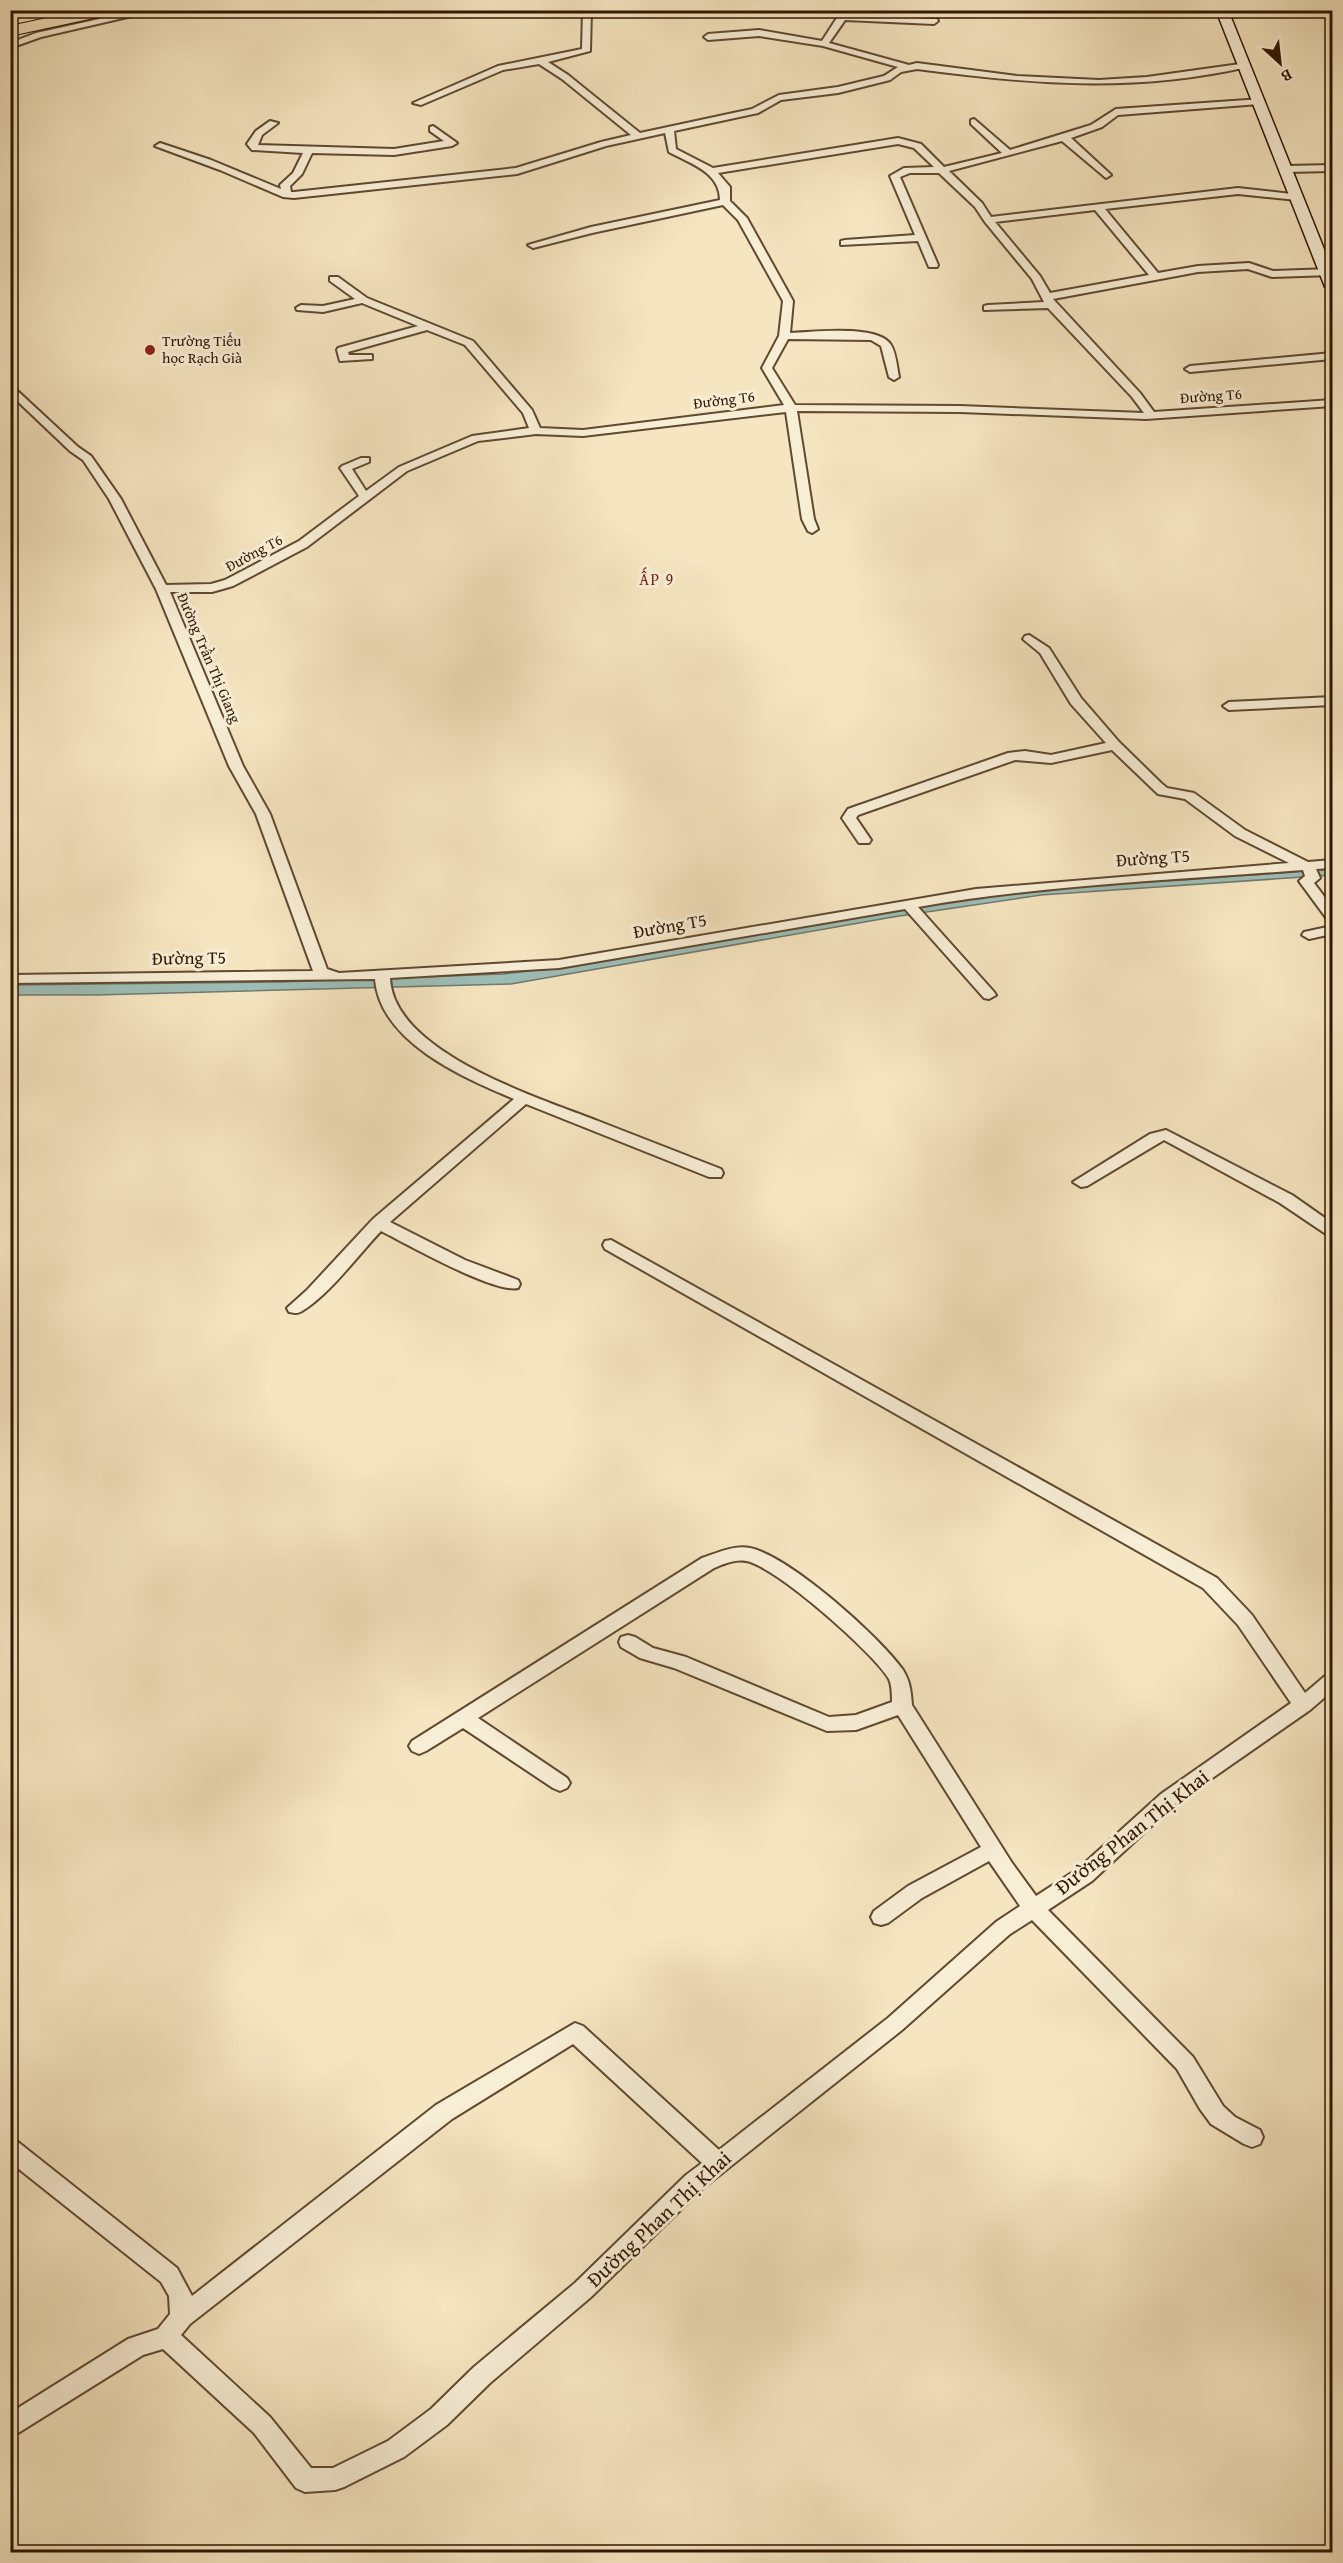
<svg xmlns="http://www.w3.org/2000/svg" width="1343" height="2563" viewBox="0 0 1343 2563" font-family="'Gentium Book Plus',serif">
<rect width="100%" height="100%" fill="#f5e5c0"/>
<filter id="stains"><feTurbulence type="fractalNoise" baseFrequency=".00333" numOctaves="4"/><feColorMatrix values="0 0 0 0 .2 0 0 0 0 .09 0 0 0 0 .02 0 0 0 .5 -.17"/></filter>
<radialGradient id="worn" r=".72"><stop offset=".6" stop-color="#630" stop-opacity="0"/><stop offset="1" stop-color="#630" stop-opacity=".3"/></radialGradient>
<!-- water -->
<polygon fill="#9dbeb7" stroke="#717a6e" stroke-width="1.5" points="1332,869 1332,875 1041,895 893,917 511,984 96,995 11,995 11,985 282,982 503,974 572,966 991,895 1067,886 1182,880"/>
<g fill="none" stroke-linecap="round" stroke-linejoin="round">
<!-- street casing -->
<g stroke="#614930" stroke-width="4">
<g id="street">
<polygon points="140,10 158,10 41,37 10,48 10,43 36,33"/>
<path d="M583,10H591L590,51L548,62L568,75L640,133L752,109L779,95L838,87L884,76L898,67L823,46L759,36L708,40L704,37L708,34L759,30L822,41L842,10H851L848,15L937,19L938,21L934,24L845,20L829,43L909,65L917,63L1017,76L1099,80L1147,77L1247,63V67C1133,93 1031,84 917,69L901,72L890,80L838,93L781,100L758,113L674,131L676,149L713,168L898,138L921,144L944,167L1002,153L971,124V120L974,119L1010,150L1091,125L1116,109L1262,99L1264,101L1259,104L1118,115L1102,127L1071,138L1109,173L1111,175L1106,178L1062,141L949,171L982,203L991,217L1238,188L1300,195V199L1297,200L1238,194L1105,209L1158,273L1198,266L1249,263L1273,271L1332,269V275L1272,277L1248,269L1198,272L1053,299L1140,393L1154,412L1332,400V406L1146,419L960,412L797,411L814,519L818,529L812,533L808,531L802,519L786,412L583,436L536,434L478,441L407,471L307,547L233,586L212,592H170L243,766L270,814L327,969L339,973L559,960L976,889L1289,863L1235,836L1185,799L1158,794L1112,750L1051,763L1015,760L858,815L856,818L871,840L869,843H859L842,818L848,809L1008,753L1025,751L1051,755L1106,743L1071,704L1040,653L1023,639L1025,636L1029,635L1049,648L1081,698L1119,742L1161,783L1167,788L1194,793L1245,830L1308,862L1332,860V868L1316,869L1320,878L1314,883L1332,907V920L1327,919L1299,881L1305,876L1303,870C1174,880 1045,885 918,907L994,992L996,995L989,999L984,998L905,909L559,968L390,978C393,1053 540,1098 598,1121C639,1137 680,1153 721,1169L723,1173L721,1177H709L526,1104L390,1222L465,1260L518,1280L520,1284L518,1288C495,1294 405,1243 381,1231C359,1254 329,1295 302,1311C298,1314 294,1313 289,1312L287,1308L307,1290L373,1219L514,1099C464,1078 380,1042 375,979L10,983V975L313,971L256,814L229,766L156,589L109,499L83,460L70,451L10,394V384L78,447L91,456L121,499L166,585L211,584L225,580L299,541L359,496L340,468L342,466L361,458H369V462L352,469L366,491L399,467L472,436L529,428L523,413L465,345L427,330L348,352L349,355H372V359L340,361L337,350L338,348L418,326L362,303L323,312L297,310L296,308L301,305L323,306L355,299L330,281V277H338L367,298L473,341L532,410L540,428L583,430L784,405L762,368L779,336L783,301L738,220L723,205L592,233L533,248L528,245L591,227L720,200C720,172 691,164 669,152L665,133L606,146L517,174L294,198L283,197L220,170L155,146L160,143L211,160L281,189L280,185L293,173L303,153L252,150L247,144L256,131L270,121L278,123L262,135L258,145L394,149L444,141L430,131V127L433,126L457,143L452,146L394,155L312,153L302,174L290,186L291,192H294L516,168L601,142L631,135L562,79L539,64L503,70L421,105L413,103L498,66L582,49ZM898,144L914,148L934,167L904,168L890,176L915,235L845,240L841,241V245L918,241L929,267H937L938,265L900,177L910,173H939L975,207L985,222L1032,279L1044,302L988,305L984,306V310L1048,308L1132,397L1144,413L960,406L795,405L772,368L788,339L871,340L881,346L889,377L894,380L899,377C897,367 896,353 891,345C879,324 811,332 790,333L793,301L747,218L730,201V187L718,173ZM1095,210L1149,275L1050,293L1040,276L995,222Z"/>
<polygon points="1332,165 1332,171 1287,172 1282,169 1287,166"/>
<polygon points="1332,353 1332,359 1190,372 1185,369 1190,366"/>
<polygon points="1332,697 1332,705 1229,710 1223,706 1229,702"/>
<polygon points="1332,926 1332,934 1309,939 1302,935 1304,932"/>
<polygon points="1166,1130 1292,1195 1332,1223 1332,1235 1326,1234 1280,1203 1164,1140 1087,1186 1081,1187 1073,1182 1150,1134"/>
<path d="M611,1240L1217,1578L1252,1615L1305,1693L1325,1676L1332,1674V1691L1310,1710L1175,1804L1092,1881L1048,1910L1193,2057L1223,2106L1235,2117L1260,2130L1263,2137L1260,2144L1252,2147L1244,2144L1211,2124L1200,2109L1177,2069L1032,1920L1010,1934L902,2030L702,2189L591,2297L490,2383L447,2425L404,2457L344,2487L335,2490L305,2492L296,2488L254,2433L163,2349L143,2355L10,2438V2413L128,2339L158,2329L170,2314L169,2296L161,2282L10,2162V2140L18,2142L177,2268L192,2296L436,2105L575,2023L583,2026L719,2150L888,2018L996,1922L1020,1906L989,1861L922,1898L888,1923L881,1925L874,1923L871,1917L874,1911L908,1886L981,1847L898,1715L856,1730L827,1731L674,1668L640,1658L621,1647L619,1642L621,1637L628,1635L635,1637L653,1648L686,1657L829,1717L856,1715L892,1702C892,1695 892,1686 889,1679C874,1653 774,1565 746,1561C735,1559 724,1564 714,1568L478,1718L567,1778L570,1783L567,1788L560,1791L553,1788L463,1728L426,1751L419,1754L412,1751L409,1746L412,1741L702,1558C717,1553 734,1545 750,1548C789,1556 880,1637 903,1670C910,1681 911,1692 912,1705L1012,1863L1036,1896L1078,1869L1161,1794L1291,1703L1238,1625L1203,1588L605,1249L603,1245L605,1241ZM573,2044L702,2163L686,2175L575,2283L474,2367L431,2409L388,2441L333,2468H311L270,2417L181,2335L190,2324L452,2119Z"/>
</g>
</g>
<!-- secondary casing -->
<g stroke="#301500" stroke-width="3">
<polygon id="secondary" points="1216,10 1228,10 1332,269 1332,291 1325,287"/>
</g>
<!-- highway casing -->
<g stroke="#301500" stroke-width="2">
<polygon id="highway" points="83,10 116,10 108,15 10,36 10,26"/>
</g>
<!-- street -->
<use href="#street" fill="#f8eed6" fill-rule="evenodd"/>
<!-- secondary -->
<use href="#secondary" fill="#f8eed6" fill-rule="evenodd"/>
<!-- highway -->
<use href="#highway" fill="#f5e5c0" fill-rule="evenodd"/>
</g>
<!-- markers -->
<circle fill="#8f2418" stroke="#f8eed6" stroke-width="2" cx="150" cy="350" r="6"/>
<g text-anchor="middle" stroke-width="6" stroke-linejoin="round" paint-order="stroke">
<!-- far-poi labels -->
<g font-size="15" fill="#301500" stroke="#f8eed6" text-anchor="start">
<text x="162" y="346">Trường Tiểu<tspan x="162" dy="17">học Rạch Già</tspan></text>
</g>
<!-- far-street labels -->
<g font-size="15" fill="#301500" stroke="#f8eed6">
<text transform="translate(1211 396) rotate(-4)" y="5">Đường T6</text>
<text transform="translate(724 400) rotate(-7)" y="5">Đường T6</text>
<text transform="translate(254 553) rotate(-28)" y="5">Đường T6</text>
<text transform="translate(209 658) rotate(67)" y="5">Đường Trần Thị Giang</text>
</g>
<!-- far-neighbourhood labels -->
<g font-size="16" letter-spacing="1.5" fill="#7a1f14" stroke="#f8eed6">
<text x="657" y="585">ẤP 9</text>
</g>
<!-- street labels -->
<g font-size="18" fill="#301500" stroke="#f8eed6">
<text transform="translate(1153 858) rotate(-4)" y="6">Đường T5</text>
<text transform="translate(670 926) rotate(-10)" y="6">Đường T5</text>
<text transform="translate(189 958) rotate(-1)" y="6">Đường T5</text>
</g>
<!-- near-street labels -->
<g font-size="21" fill="#301500" stroke="#f8eed6">
<text transform="translate(1132 1832) rotate(-38)" y="7">Đường Phan Thị Khai</text>
<text transform="translate(659 2219) rotate(-43)" y="7">Đường Phan Thị Khai</text>
</g>
</g>
<!-- margin -->
<rect width="1343" height="2563" fill="none" stroke="#f5e5c0" stroke-width="36"/>
<rect x="12" y="12" width="1319" height="2539" fill="none" stroke="#301500" stroke-width="3"/>
<rect x="18" y="18" width="1307" height="2527" fill="none" stroke="#301500" stroke-width="1.5"/>
<!-- north arrow -->
<g transform="translate(1280 63) rotate(153)" stroke="#f8eed6" stroke-width="4.5" paint-order="stroke">
<path d="M0-4.5L10 22L0 15L-10 22Z" fill="#301500"/>
<text y="-9" font-size="16" font-weight="bold" text-anchor="middle" fill="#301500">B</text>
</g>
<rect width="100%" height="100%" filter="url(#stains)"/>
<rect width="100%" height="100%" fill="url(#worn)"/>
</svg>
